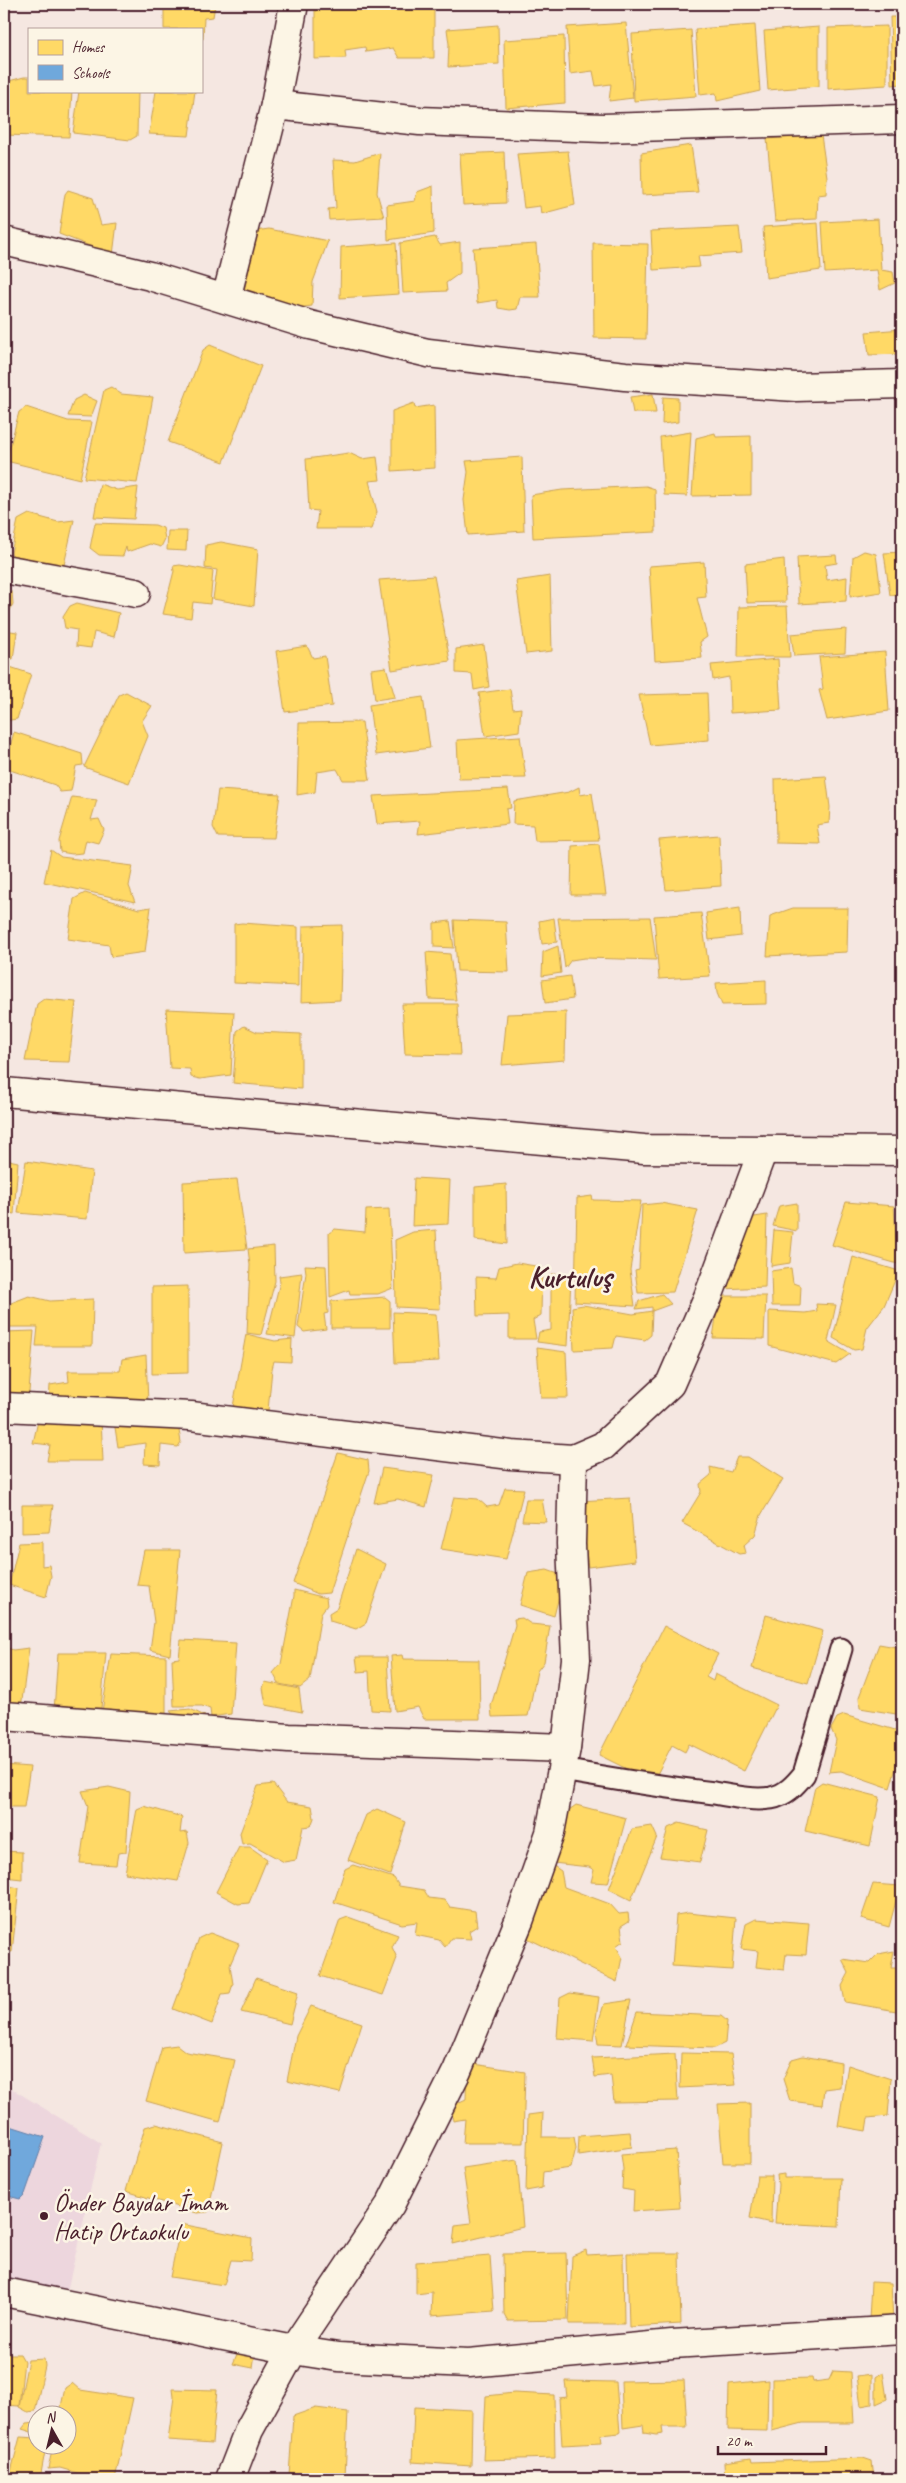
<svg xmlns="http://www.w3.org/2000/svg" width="906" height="2483" viewBox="0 0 906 2483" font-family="Caveat,sans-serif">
<rect width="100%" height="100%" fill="#f5e7e1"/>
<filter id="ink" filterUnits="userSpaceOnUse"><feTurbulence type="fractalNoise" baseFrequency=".02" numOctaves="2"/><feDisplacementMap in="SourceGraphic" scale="10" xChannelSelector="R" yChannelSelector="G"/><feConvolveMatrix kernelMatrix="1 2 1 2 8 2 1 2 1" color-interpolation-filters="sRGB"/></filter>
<g filter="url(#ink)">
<!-- built -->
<polygon fill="#edd6dd" points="4,2084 101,2143 66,2296 4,2290"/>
<!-- homes -->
<g fill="#ffd966" stroke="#c9a154">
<polygon points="164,4 215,5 213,17 204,18 203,39 201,39 201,29 164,29"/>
<polygon points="315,4 434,4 434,58 399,58 393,48 366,52 365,47 345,50 346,58 315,59"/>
<polygon points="890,17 902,17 902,84 892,85"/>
<polygon points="626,23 633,98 609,101 611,84 596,86 593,71 570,74 567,27"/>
<polygon points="498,25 499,64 448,67 449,44 447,29"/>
<polygon points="755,25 760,91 717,101 716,93 700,95 695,29"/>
<polygon points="887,26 887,85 828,89 828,28"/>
<polygon points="819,27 819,86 768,90 764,31"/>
<polygon points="691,30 696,96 634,101 632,34"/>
<polygon points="564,36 565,103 506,108 504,40"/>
<polygon points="24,77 29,77 29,91 72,91 69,137 4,135 4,116 9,81"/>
<polygon points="79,91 138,91 137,136 130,140 73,133"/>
<polygon points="156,91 195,91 189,136 149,134"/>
<polygon points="821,135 827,177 826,194 818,195 817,219 775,221 767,139"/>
<polygon points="691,145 698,192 642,195 641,153"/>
<polygon points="568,151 575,205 541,214 540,206 524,208 517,154"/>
<polygon points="504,152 506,203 463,205 460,154"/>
<polygon points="380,153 377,193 384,217 329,220 328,209 336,208 333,160 355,161"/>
<polygon points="433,186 434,233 388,240 387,205 415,201 417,192"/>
<polygon points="68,190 93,198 101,225 117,223 113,255 59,234 65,194"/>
<polygon points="878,219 881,270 893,272 895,283 880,290 877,270 825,273 822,222"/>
<polygon points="818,223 821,270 766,278 763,227"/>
<polygon points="739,227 742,253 698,256 700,267 653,270 651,231"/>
<polygon points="269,229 328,241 313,282 312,306 297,308 243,296 256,237 255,231"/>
<polygon points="435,237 440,245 460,242 460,273 446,283 447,291 403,293 400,243"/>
<polygon points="396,243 399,294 340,298 341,247"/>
<polygon points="593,243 648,244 646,339 594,338"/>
<polygon points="536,244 540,297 520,297 517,309 510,310 498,308 497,300 477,303 473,248"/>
<polygon points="902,329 902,354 869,355 866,332"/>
<polygon points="210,345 261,366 224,462 168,442 203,350"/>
<polygon points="111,387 121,394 153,397 137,483 84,478 104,390"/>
<polygon points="653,394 656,413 633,413 630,397"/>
<polygon points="84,395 97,401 91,417 68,416 74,400"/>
<polygon points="663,397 678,398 678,422 662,424"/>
<polygon points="414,403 415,408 434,405 435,468 392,471 392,411"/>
<polygon points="26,407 68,421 92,422 80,479 6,461 19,412"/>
<polygon points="691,432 687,496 664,495 660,437"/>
<polygon points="715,433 716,437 751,436 751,495 692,496 696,438"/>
<polygon points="349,453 362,459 377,457 380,480 369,481 377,512 371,529 316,529 318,511 309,510 306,459"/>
<polygon points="522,457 524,531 468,535 464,500 468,472 466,461"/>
<polygon points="100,484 117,490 138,487 134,519 94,517"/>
<polygon points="646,486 655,489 656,532 533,538 531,495 562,490"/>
<polygon points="29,514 58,522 74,520 64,565 16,560 11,553 18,520"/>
<polygon points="95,523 155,525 163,528 165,539 161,547 150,544 127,552 126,547 123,556 99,555 90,548"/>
<polygon points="168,531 187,531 186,551 167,550"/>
<polygon points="221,542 258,549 254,606 213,599 217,570 205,568 206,545"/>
<polygon points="864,551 876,554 881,592 850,597 853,557"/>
<polygon points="902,552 902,594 890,595 884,553"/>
<polygon points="836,555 837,563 825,565 827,580 847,577 846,601 799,604 797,557"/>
<polygon points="784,559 786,602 747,603 745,564"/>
<polygon points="704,562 706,597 697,598 707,637 700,642 702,658 655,661 649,566"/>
<polygon points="180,565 213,571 210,604 193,602 191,618 163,614 174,571 173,566"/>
<polygon points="434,576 450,661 392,670 379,580"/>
<polygon points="550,576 552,651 526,654 516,581"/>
<polygon points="4,592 12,592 13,604 4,621"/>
<polygon points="77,603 119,613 114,637 94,632 91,648 76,646 77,630 65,628 63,617 70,606"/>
<polygon points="787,606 790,657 738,657 739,607"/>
<polygon points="4,622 5,630 17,632 13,659 4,658"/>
<polygon points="846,629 845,653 794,656 791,634"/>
<polygon points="484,645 489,687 474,690 472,674 456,673 456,649"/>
<polygon points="307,646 313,658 325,656 332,706 285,712 276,651"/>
<polygon points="885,652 889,711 827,720 819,690 823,689 819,657"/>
<polygon points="778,659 781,710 730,713 729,677 713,680 711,665"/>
<polygon points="4,665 31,674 17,719 4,721"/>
<polygon points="386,667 395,697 375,700 371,669"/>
<polygon points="510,689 513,709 521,708 519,731 485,736 479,693"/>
<polygon points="126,692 152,706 142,721 148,736 129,783 84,767 119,695"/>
<polygon points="707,693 709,740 650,745 639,695"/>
<polygon points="423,697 430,748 376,755 369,705"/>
<polygon points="362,722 370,780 343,780 337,769 317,772 315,792 297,795 299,723"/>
<polygon points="14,732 82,754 83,765 76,766 71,791 60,792 55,785 4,768"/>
<polygon points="520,736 526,778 459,779 457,740"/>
<polygon points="826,776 830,807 829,823 817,825 820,844 776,843 775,779"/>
<polygon points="579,787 580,795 592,793 599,840 535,841 533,825 513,824 514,801 569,792"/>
<polygon points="508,789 511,808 506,809 508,824 418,834 420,821 377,824 373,796"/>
<polygon points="218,790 280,794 274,838 218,837 213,827"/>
<polygon points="72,797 97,800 91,820 99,819 104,830 98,843 86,840 83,853 72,854 60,852 59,841"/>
<polygon points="719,835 721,886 666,890 659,840"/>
<polygon points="599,844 606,895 571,895 572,846"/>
<polygon points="51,850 61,857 133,866 129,886 135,902 44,882"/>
<polygon points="85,893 139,909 151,907 145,952 111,957 109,945 68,939 74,899"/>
<polygon points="740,908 741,936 709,940 706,913"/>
<polygon points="793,908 848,908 847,952 767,956 770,916"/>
<polygon points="701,913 710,976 659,979 654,916"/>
<polygon points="650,917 656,960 584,958 571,960 565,968 558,918"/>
<polygon points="554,918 557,942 542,944 539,921"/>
<polygon points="454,920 506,922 509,972 457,971"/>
<polygon points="450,921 454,948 434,947 434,923"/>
<polygon points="242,923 298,927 298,986 234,983 234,924"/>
<polygon points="342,925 340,1000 301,1002 303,926"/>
<polygon points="558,946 561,973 542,976 543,952"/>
<polygon points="426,952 450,954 456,1000 429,999"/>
<polygon points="570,976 573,999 545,1003 542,980"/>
<polygon points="766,980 766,1004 722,1005 717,993 716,983"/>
<polygon points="44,999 76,1002 69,1062 25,1061 37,1004"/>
<polygon points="402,1004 457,1004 460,1055 405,1054"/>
<polygon points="166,1009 234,1012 231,1075 200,1079 191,1077 190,1069 170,1068"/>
<polygon points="566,1012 565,1060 502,1065 507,1014"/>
<polygon points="244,1026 257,1032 301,1034 301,1089 233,1083 237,1031"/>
<polygon points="4,1159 18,1162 14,1214 4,1212"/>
<polygon points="26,1161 92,1171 87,1219 18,1213"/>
<polygon points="414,1178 450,1180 448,1224 412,1226"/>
<polygon points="237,1179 247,1249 184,1253 183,1182"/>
<polygon points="506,1184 507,1244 475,1240 475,1187"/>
<polygon points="592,1196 593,1200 641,1201 630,1270 635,1306 575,1302 577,1198"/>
<polygon points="846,1202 894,1206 898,1264 832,1245"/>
<polygon points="661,1203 698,1210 673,1292 638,1293 635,1270 639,1269 642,1205"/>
<polygon points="797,1203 797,1231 773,1226 779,1206"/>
<polygon points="389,1209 393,1288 378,1294 350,1294 349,1290 330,1297 329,1233 335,1229 365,1232 366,1210"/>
<polygon points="767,1215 765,1287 722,1289 748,1218"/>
<polygon points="436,1230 440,1309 396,1307 395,1240 413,1232"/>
<polygon points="774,1230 793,1232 790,1263 771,1266"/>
<polygon points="274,1246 275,1281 261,1335 247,1333 250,1265 248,1249"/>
<polygon points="853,1257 899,1271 884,1306 867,1328 862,1349 854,1350 833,1338"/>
<polygon points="517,1263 542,1267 541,1315 533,1320 536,1339 509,1339 509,1315 477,1316 476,1277 496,1278 499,1267"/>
<polygon points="305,1265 326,1266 328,1313 324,1314 326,1329 304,1332 298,1327 306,1273"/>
<polygon points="791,1268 793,1283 801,1286 800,1306 772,1306 771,1271"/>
<polygon points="302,1273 295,1338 267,1334 280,1282 279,1276"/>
<polygon points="551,1274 571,1275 568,1346 537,1342 539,1332 551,1330"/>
<polygon points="188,1286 188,1373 152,1374 152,1287"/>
<polygon points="662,1294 671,1304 652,1311 652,1307 636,1309 639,1301"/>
<polygon points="29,1296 50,1301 93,1299 92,1346 36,1346 38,1327 6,1327 11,1303"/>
<polygon points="719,1296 766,1296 764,1339 713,1338"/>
<polygon points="385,1297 390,1301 390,1328 331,1328 331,1301"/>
<polygon points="816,1304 836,1305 828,1341 850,1354 836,1364 769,1346 769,1311 805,1313 817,1311"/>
<polygon points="583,1305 633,1314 652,1311 651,1335 645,1340 616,1336 613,1348 574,1350 572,1307"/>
<polygon points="393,1312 436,1314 439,1361 395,1363"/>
<polygon points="34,1331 28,1404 4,1404 4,1332"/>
<polygon points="246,1334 275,1341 292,1339 291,1362 274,1361 272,1369 267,1421 231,1418"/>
<polygon points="537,1348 566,1352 568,1398 541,1398"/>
<polygon points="146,1355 148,1403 49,1404 50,1385 69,1382 68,1371 120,1371 122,1359"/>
<polygon points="101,1418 103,1461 47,1461 50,1445 33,1443 38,1421"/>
<polygon points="177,1419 181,1442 178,1447 161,1445 160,1465 144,1464 145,1443 118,1447 114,1421"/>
<polygon points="338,1453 368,1460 369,1471 329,1593 318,1594 293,1583"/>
<polygon points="737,1457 748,1457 783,1479 761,1515 755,1535 744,1545 746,1553 739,1554 682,1523 701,1492 700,1484 711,1475 710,1467 731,1472"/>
<polygon points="382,1468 434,1475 426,1507 398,1499 374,1503"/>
<polygon points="505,1488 524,1489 506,1559 441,1549 454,1497 478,1499 487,1507 499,1505"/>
<polygon points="630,1498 635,1561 588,1567 579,1501"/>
<polygon points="526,1499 542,1499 546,1522 522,1521"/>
<polygon points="22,1505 53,1505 49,1532 22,1533"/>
<polygon points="42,1542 42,1566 49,1565 51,1576 46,1597 9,1585 19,1543"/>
<polygon points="356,1549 386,1564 366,1623 356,1629 330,1621 329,1613 337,1608"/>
<polygon points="144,1550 180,1550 170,1655 150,1650 154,1622 149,1586 137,1585"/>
<polygon points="547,1570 564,1576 554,1616 520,1605 528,1573"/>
<polygon points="294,1590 326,1598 327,1605 321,1613 310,1680 300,1688 279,1684 273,1673 281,1664 294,1596"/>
<polygon points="766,1615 823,1631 808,1683 752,1668"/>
<polygon points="522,1618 531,1624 550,1626 544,1662 537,1671 528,1716 492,1717 491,1706 515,1625 514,1619"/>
<polygon points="664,1626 718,1654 706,1677 713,1681 715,1674 777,1705 744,1771 689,1744 685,1752 672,1745 653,1782 599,1755"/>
<polygon points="4,1639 5,1647 13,1650 29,1648 21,1708 4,1705"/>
<polygon points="181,1640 236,1643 231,1714 211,1717 210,1709 202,1706 174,1706 172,1659 179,1658"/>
<polygon points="879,1644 902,1648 902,1715 860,1708 859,1697"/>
<polygon points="58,1653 106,1653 101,1708 54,1711"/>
<polygon points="111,1654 166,1656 166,1716 102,1712"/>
<polygon points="402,1655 403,1659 479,1660 480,1719 424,1719 418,1707 395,1711 391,1656"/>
<polygon points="356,1657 387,1657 390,1711 371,1710 369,1671 358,1672"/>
<polygon points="265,1682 299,1689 302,1712 266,1705 263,1688"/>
<polygon points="190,1709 207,1717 176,1718 170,1711"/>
<polygon points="844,1715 902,1732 902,1749 890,1788 841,1771 829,1772 836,1740 831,1729 837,1718"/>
<polygon points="4,1765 30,1767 24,1807 4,1807"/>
<polygon points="822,1782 880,1797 870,1846 805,1831 815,1787"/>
<polygon points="273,1784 287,1802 312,1806 314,1818 311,1826 303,1827 296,1860 284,1862 250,1843 242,1844 240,1833 258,1786"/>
<polygon points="109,1787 130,1792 126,1852 118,1853 116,1865 80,1863 88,1806 82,1791"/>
<polygon points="576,1805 626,1818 608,1883 591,1882 594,1870 589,1867 553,1863 569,1810"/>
<polygon points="144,1806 182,1817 180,1833 187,1832 189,1843 178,1881 125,1873 137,1809"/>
<polygon points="377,1809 406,1822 390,1875 348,1860 366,1815"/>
<polygon points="679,1823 708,1830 700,1862 660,1857 668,1828"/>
<polygon points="652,1826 657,1837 631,1900 609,1889 632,1829"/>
<polygon points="902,1828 902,1851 899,1850 898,1839"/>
<polygon points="239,1847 250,1847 267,1859 249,1903 238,1904 216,1892"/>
<polygon points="4,1851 22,1852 22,1879 4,1877"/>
<polygon points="353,1865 394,1878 399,1886 424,1890 429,1898 445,1900 450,1907 475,1911 477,1926 469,1931 471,1939 451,1938 445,1947 439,1940 415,1935 417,1922 402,1924 334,1902 345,1869"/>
<polygon points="552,1865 561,1871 564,1887 610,1904 619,1914 628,1913 629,1921 621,1926 623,1941 616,1946 622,1957 617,1982 523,1936"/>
<polygon points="873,1884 900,1886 889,1927 861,1919"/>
<polygon points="4,1885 19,1888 12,1952 4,1951"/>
<polygon points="688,1913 736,1918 732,1970 672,1966 676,1915"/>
<polygon points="348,1917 398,1935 392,1947 397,1958 383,1995 320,1976 340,1920"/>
<polygon points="756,1919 809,1923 806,1955 786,1954 784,1970 756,1967 758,1951 741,1949 746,1924"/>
<polygon points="210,1933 239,1944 230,1965 233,1984 230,1993 222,1994 212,2024 173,2009 199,1938"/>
<polygon points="894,1951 891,1968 902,1968 902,2012 845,2002 842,1986 849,1973 842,1959 869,1963 878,1954"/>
<polygon points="256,1978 298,1992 290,2024 241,2012"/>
<polygon points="570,1993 599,1997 593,2041 557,2038 560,1998"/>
<polygon points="631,2000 622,2045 598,2044 596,2030 604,2004"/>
<polygon points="311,2006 362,2023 340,2093 287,2081 296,2036"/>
<polygon points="637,2012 721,2016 727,2021 725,2043 715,2048 626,2045"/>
<polygon points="177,2045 186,2052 235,2060 220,2122 146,2101 162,2047"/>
<polygon points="681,2053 731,2054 736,2085 680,2088"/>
<polygon points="675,2054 678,2101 614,2102 611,2075 595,2077 592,2058"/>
<polygon points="803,2056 841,2063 840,2087 824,2089 822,2105 790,2101 783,2079 792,2059"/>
<polygon points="467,2063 525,2072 523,2143 463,2143 465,2119 453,2121 451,2106 466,2099"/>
<polygon points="848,2065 891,2079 888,2116 868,2118 866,2131 838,2126"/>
<polygon points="750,2103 750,2163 723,2163 718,2104"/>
<polygon points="543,2113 542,2137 574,2137 576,2148 571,2168 543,2172 542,2188 526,2191 528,2115"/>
<polygon points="156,2124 223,2142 208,2212 197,2213 126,2191 145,2127"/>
<polygon points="630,2132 632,2147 578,2155 579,2136"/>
<polygon points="676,2150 680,2208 633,2211 634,2191 622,2189 623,2169 621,2154"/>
<polygon points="517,2160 523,2227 453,2244 455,2225 471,2223 463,2168"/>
<polygon points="784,2174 784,2178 841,2178 839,2226 775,2223 778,2185 777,2175"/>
<polygon points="757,2176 772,2176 771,2223 750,2218"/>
<polygon points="181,2224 252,2238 251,2261 231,2260 224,2285 170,2277"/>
<polygon points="586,2250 587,2255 623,2253 624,2324 569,2324 572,2256"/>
<polygon points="566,2253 568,2320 508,2321 504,2314 503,2254"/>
<polygon points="627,2253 679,2253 681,2324 629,2327"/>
<polygon points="490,2256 494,2311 431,2316 432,2292 416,2294 416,2262"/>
<polygon points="871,2282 891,2283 893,2322 869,2321"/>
<polygon points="239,2349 255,2353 253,2368 233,2364"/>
<polygon points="4,2354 20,2354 24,2361 19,2406 4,2405"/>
<polygon points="44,2359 45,2366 35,2411 28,2412 19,2407 28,2360"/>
<polygon points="833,2371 851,2372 854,2423 803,2423 772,2431 772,2379 812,2378 813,2382 829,2380"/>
<polygon points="883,2372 887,2399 876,2404 876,2377"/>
<polygon points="872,2374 872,2404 861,2406 857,2376"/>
<polygon points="684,2380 687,2427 662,2427 663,2434 656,2435 644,2433 643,2425 623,2428 621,2381"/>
<polygon points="768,2380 767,2431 728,2430 729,2384"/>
<polygon points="565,2381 616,2382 620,2433 600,2435 601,2443 562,2445 559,2398 567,2397"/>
<polygon points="72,2383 80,2390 133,2398 115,2479 97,2479 60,2468 48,2469 53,2446 68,2446 68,2416 59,2416 65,2388"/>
<polygon points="173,2389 217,2390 212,2443 168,2440 174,2397"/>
<polygon points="514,2393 554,2395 555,2458 483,2460 486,2396"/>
<polygon points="414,2407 472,2410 471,2466 412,2462"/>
<polygon points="316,2408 348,2412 345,2476 289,2475 293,2416"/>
<polygon points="38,2423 38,2434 22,2429 26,2424"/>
<polygon points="20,2437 38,2438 38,2446 46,2446 40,2479 9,2479"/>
<polygon points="751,2458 752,2462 863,2458 872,2461 874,2479 725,2479 724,2462"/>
</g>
<!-- schools -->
<polygon fill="#6fa8dc" stroke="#647fa7" points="4,2124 45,2137 25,2194 20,2199 4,2195"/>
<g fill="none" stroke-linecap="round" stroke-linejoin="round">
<!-- service casing -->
<g stroke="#4a1f2b" stroke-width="25">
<path id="service" d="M562,1770C613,1779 663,1787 714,1793C732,1796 753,1801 771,1798C786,1795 795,1785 804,1774L841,1649"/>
</g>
<!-- minor casing -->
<g stroke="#4a1f2b" stroke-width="31">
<g id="minor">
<polyline points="275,105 420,121 603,128 902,119"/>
<polyline points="4,241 150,276 310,325 428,353 625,376 796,387 902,384"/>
<polyline points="226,299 275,105 294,4"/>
<polyline points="4,569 136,593"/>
<polyline points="4,1407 191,1416 511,1455 573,1459 603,1446 670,1384 708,1297 763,1150"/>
<polyline points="4,1716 289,1738 566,1748"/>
<polyline points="4,2292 293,2350 338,2357 469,2363 672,2344 902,2330"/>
<polyline points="230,2479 249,2430 293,2350 390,2205 457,2071 519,1921 550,1833 566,1748 576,1659 571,1544 573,1459"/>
</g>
</g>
<!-- tertiary casing -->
<g stroke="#4a1f2b" stroke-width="31">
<polyline id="tertiary" points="4,1092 644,1149 902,1151"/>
</g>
<!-- service -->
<use href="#service" stroke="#fcf5e5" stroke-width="21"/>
<!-- minor -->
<use href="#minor" stroke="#fcf5e5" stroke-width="28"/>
<!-- tertiary -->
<use href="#tertiary" stroke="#fcf5e5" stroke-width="28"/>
</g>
</g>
<!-- markers -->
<circle fill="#4a1f2b" stroke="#fcf5e5" stroke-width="2" cx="44" cy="2216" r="5"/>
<g text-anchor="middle" stroke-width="5" stroke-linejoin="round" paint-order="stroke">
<!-- poi labels -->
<g font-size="25" fill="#4a1f2b" stroke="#fcf5e5" text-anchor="start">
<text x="54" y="2211">Önder Baydar İmam<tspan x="54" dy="29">Hatip Ortaokulu</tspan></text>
</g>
<!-- district labels -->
<g font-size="30" font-weight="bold" fill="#4a1f2b" stroke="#fcf5e5">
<text x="570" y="1287">Kurtuluş</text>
</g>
</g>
<!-- margin -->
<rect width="906" height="2483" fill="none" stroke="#fcf5e5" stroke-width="20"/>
<rect x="10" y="10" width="886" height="2463" fill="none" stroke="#4a1f2b" stroke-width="2" filter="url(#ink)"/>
<!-- legend -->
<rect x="28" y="28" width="175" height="65" fill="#fcf5e5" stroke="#b59f9b"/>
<rect x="38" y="40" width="25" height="15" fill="#ffd966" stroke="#b59f9b"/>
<text x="72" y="52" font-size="15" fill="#4a1f2b">Homes</text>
<rect x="38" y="65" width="25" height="15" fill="#6fa8dc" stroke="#b59f9b"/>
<text x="72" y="78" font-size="15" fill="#4a1f2b">Schools</text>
<!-- north arrow -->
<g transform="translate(52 2430) rotate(352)"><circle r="24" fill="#fcf5e5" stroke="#b59f9b"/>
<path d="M0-4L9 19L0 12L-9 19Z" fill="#4a1f2b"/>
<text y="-8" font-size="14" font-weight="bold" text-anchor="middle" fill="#4a1f2b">N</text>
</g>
<!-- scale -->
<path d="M718 2446v8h108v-8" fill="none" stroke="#4a1f2b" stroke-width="2.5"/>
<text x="726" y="2446" font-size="15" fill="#4a1f2b" stroke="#fcf5e5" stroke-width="4" paint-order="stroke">20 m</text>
</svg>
